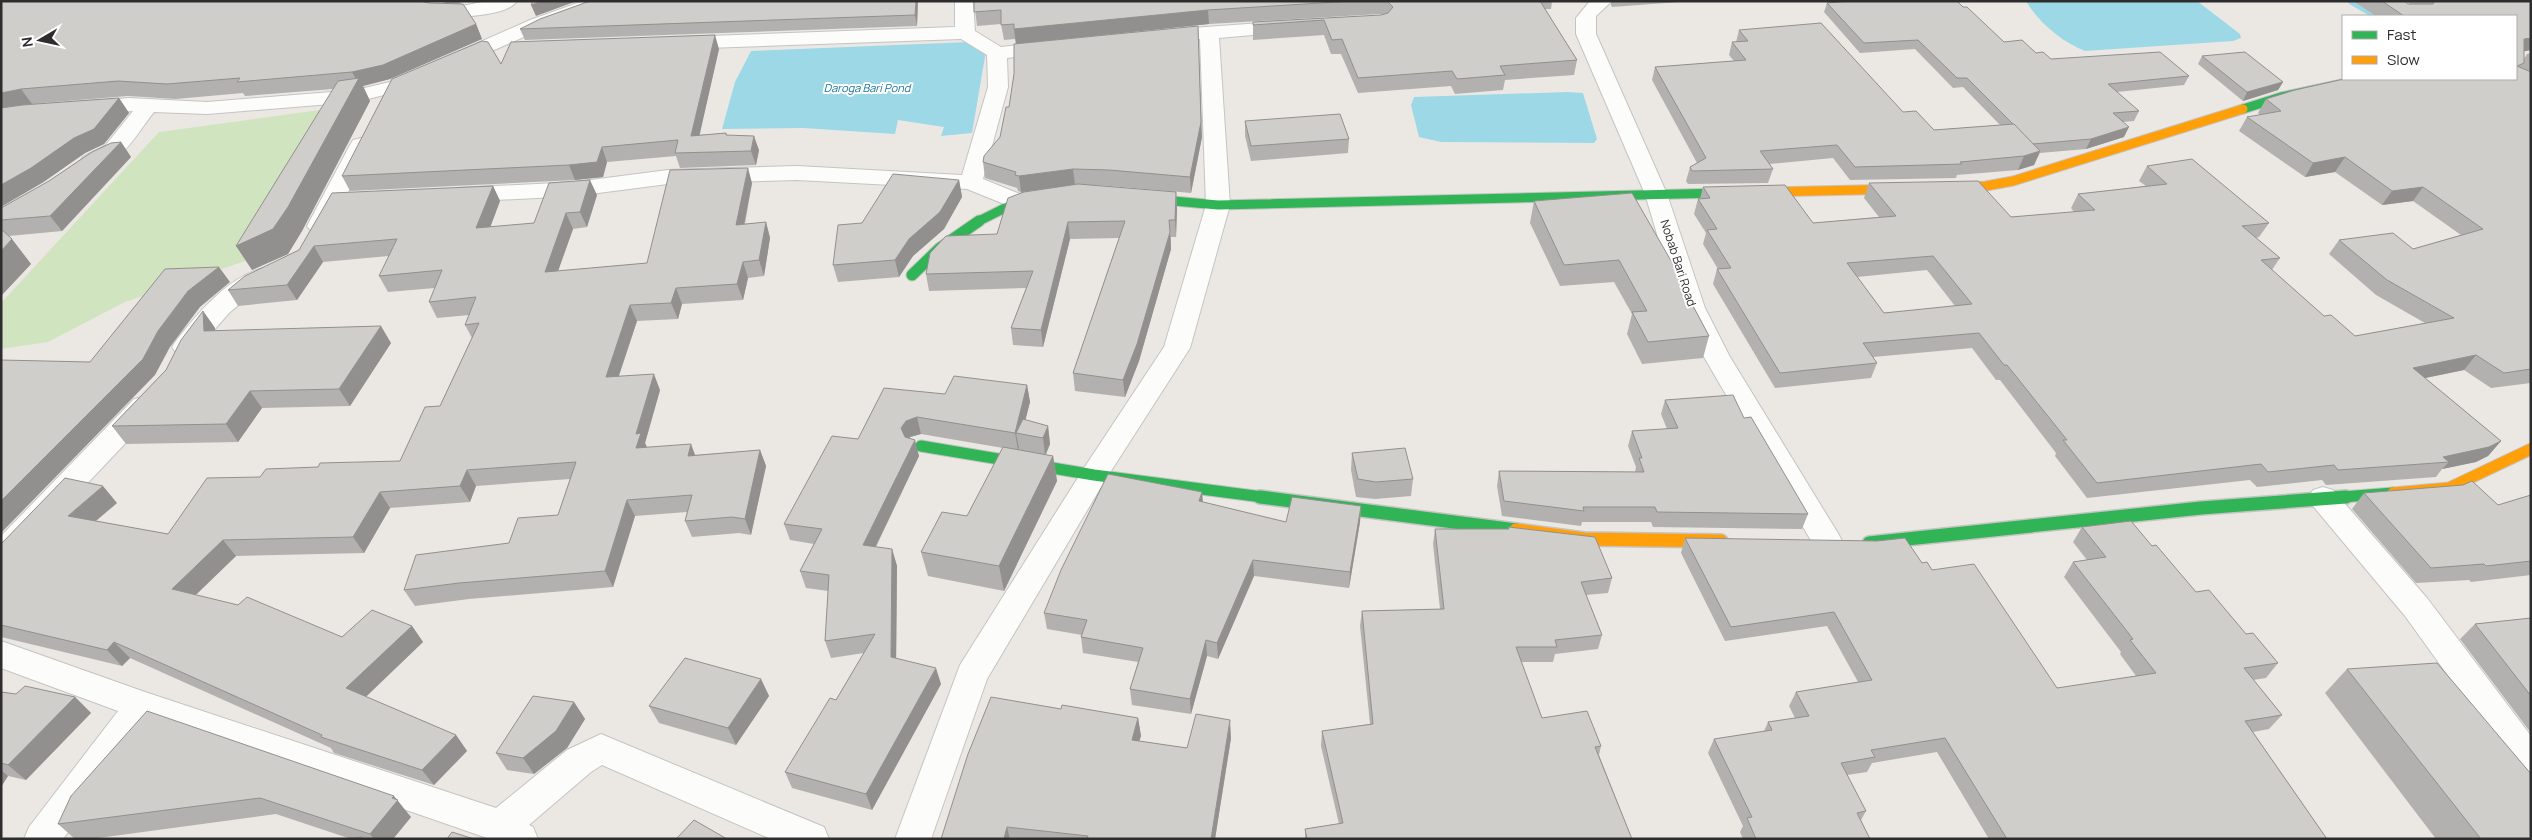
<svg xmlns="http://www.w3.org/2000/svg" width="2532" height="840" viewBox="0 0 2532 840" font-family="Manrope,sans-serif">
<rect width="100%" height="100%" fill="#ebe8e4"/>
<!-- green -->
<polygon fill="#d1e4c0" points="341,107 248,260 125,302 48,342 1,349 1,303 159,132"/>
<!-- water -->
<g fill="#9dd8e7">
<path d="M2026,1H2197L2240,34L2241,38L2233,41L2085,51C2062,42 2039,23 2026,1Z"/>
<polygon points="970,42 986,51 972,133 941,136 944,127 898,120 895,134 803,128 722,129 735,82 751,51"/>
<polygon points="1567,92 1583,93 1597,139 1594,143 1441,142 1419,137 1411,105 1414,97"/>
</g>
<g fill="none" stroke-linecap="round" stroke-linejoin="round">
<!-- stream -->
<polyline stroke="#9dd8e7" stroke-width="8" points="2352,1 2378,16"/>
<!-- street casing -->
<g stroke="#c5c4c4" stroke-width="2">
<g id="street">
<path d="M426,1H444V6H462L487,1H517C506,18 446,19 427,14L424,10Z"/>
<path d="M583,1H611L609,5L544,28L404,90L356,102L207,114L154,112C137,133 116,175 83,167L80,162L83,157L105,146L133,111L85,114L78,112L74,108L78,104L128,98L207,102L356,90L390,82L530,20Z"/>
<polygon points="955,1 973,1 975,31 1001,47 1051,41 1058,43 1061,47 1058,51 1051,53 1007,58 1008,87 983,179 1025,196 1028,201 1025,206 1017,208 1009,206 967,189 797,180 668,184 575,196 458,202 450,200 447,195 450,190 458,188 575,182 668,170 797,166 962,175 988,87 987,55 961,39 680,49 673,47 670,43 673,39 680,37 955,27"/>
<polygon points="1590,1 1612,1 1596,16 1596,34 1667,194 1705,308 1730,357 1839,535 1843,543 1839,551 1828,554 1817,551 1704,357 1679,308 1645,194 1576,34 1576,18"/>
<polygon points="1290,21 1297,23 1300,27 1297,31 1219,38 1230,205 1190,348 1104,482 987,679 931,839 895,839 960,665 1084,468 1164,347 1206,205 1200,39 1184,38 1181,34 1184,30 1191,28"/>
<polygon points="361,138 369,140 372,145 331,226 327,231 319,233 311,231 307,226 350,145 353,140"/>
<path d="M263,268L272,271L275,276L272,281L249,296L229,313L194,353L185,356L176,353L172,347L176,341C198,313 227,278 263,268Z"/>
<polygon points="144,397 154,399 158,406 154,413 12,563 1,567 1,536 134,399"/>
<polygon points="2323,487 2333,490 2427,598 2531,736 2531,778 2519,774 2405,616 2313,506 2308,498 2313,490"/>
<polygon points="1,641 145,692 496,808 567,750 601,734 824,827 829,839 771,839 602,765 591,772 529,825 533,827 538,839 490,839 149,721 63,839 24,839 29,827 118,711 1,668"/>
</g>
</g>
<!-- fast-far2 casing -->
<g stroke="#c5c4c4" stroke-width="11">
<g id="fast-far2">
<polyline points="2243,109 2281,97 2366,79"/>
<polyline points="1140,198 1218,205 1721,193"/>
<polyline points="977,222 1005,208 1042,196"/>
</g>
</g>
<!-- fast-far1 casing -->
<g stroke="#c5c4c4" stroke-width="13">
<g id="fast-far1">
<polyline points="912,275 940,248 979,221"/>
<polyline points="921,446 1094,475 1270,498"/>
<polyline points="2330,498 2393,493"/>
</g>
</g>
<!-- fast casing -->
<g stroke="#c5c4c4" stroke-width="16">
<g id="fast">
<polyline points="1260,497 1516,530"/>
<polyline points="1869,543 2201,508 2346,497"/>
</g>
</g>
<!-- slow-far2 casing -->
<g stroke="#c5c4c4" stroke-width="11">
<g id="slow-far2">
<polyline points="1944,188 1986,186 2013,181 2243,109"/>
<polyline points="1721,193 1904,189"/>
</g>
</g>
<!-- slow-far1 casing -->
<g stroke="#c5c4c4" stroke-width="13">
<polyline id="slow-far1" points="2393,493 2449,488 2531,449"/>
</g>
<!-- slow casing -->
<g stroke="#c5c4c4" stroke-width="16">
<polyline id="slow" points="1516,530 1584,539 1721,541"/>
</g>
<!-- street -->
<use href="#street" fill="#fcfcfb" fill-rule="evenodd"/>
<!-- fast-far2 -->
<use href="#fast-far2" stroke="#30b455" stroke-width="9"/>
<!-- fast-far1 -->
<use href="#fast-far1" stroke="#30b455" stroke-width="11"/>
<!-- fast -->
<use href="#fast" stroke="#30b455" stroke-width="13"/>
<!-- slow-far2 -->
<use href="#slow-far2" stroke="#ff9f0a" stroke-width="9"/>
<!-- slow-far1 -->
<use href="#slow-far1" stroke="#ff9f0a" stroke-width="11"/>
<!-- slow -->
<use href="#slow" stroke="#ff9f0a" stroke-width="13"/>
</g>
<!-- wall -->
<g fill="#b3b1af" fill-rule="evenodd">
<polygon points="1,1 425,3 446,4 445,1 459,1 476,24 482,39 390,79 363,86 370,101 302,231 288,254 252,270 333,89 245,96 243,93 176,99 128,96 30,104 119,98 129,113 104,144 85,153 42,183"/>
<polygon points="918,1 917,26 525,40 520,29"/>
<polygon points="974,1 1567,1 1552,2 1551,9 1545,9 1577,60 1574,75 1505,80 1503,90 1455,94 1451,86 1358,93 1341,54 1331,54 1324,35 1253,40 1253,22 1383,15 1380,14 1209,24 1026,43 1202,137 1191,193 1110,186 1092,185 1176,192 1177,209 1176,237 1171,237 1171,249 1139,361 1125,397 1075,391 1073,373 1119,238 1070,239 1043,347 1013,345 1011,328 1026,288 929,291 926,274 997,234 1021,192 1018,191 1017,188 985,178 983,162 1000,137 1009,107 1014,74 1016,44 1015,39 1004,40 1001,24 977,26"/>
<polygon points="1611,1 1692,1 1612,7 1611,5"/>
<path d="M2353,1H2404L2408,4H2410L2406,1H2531V50L2524,51V59L2527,54L2531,53V383L2491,388L2464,370L2425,378L2501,441L2488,456L2476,462L2442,469L2436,477L2326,485L2322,480L2257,487L2250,480L2087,498L2055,456L2056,453L2000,380H1996L1972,348L1873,357L1877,363L1871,378L1775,388L1713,284L1717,269H1718L1703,244L1706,233L1694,214L1698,199H1700L1703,187L1813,223L1879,217L1864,198L1869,183L2011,217L2074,212L2071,208L2078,194L2146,186L2139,181L2147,166L2269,223L2259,237L2256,238L2280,258L2272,270L2324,316L2355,336L2425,323L2376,295L2329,254L2339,240L2413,249L2461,235L2413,201L2382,205L2335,172L2305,177L2239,131L2247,117L2260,115L2258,113L2266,99L2516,79V16H2376ZM1927,270L1955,306L1884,313L1857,277Z"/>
<polygon points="1827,3 1963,7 2004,42 2036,53 2051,59 2189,76 2184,85 2117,92 2139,111 2134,121 2123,122 2124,137 2086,149 2040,153 2034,165 2018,170 1957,175 1956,178 1850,180 1833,158 1769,164 1773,169 1768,183 1688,184 1686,181 1690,167 1697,163 1652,80 1655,67 1734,61 1729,55 1732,42 1736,42 1739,30 1903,112 1934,130 2000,125 1963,87 1953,88 1915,49 1860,53 1824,12"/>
<polygon points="719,49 699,135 726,133 727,135 759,150 756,165 680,168 676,156 607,162 603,177 575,180 350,191 342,176 501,64"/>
<polygon points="2202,56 2283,82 2278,90 2243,101 2198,64"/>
<polygon points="1245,121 1349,139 1348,153 1251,161 1245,136"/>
<polygon points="121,142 131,157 62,231 9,236 31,264 1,296 1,208"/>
<polygon points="959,180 962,197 944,229 913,256 899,277 838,282 833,265 862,223"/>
<polygon points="752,183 745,224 766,222 770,238 764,276 748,278 743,300 682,304 678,319 637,321 619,376 660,390 645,443 647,447 695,455 760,450 766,466 751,535 739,533 692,537 685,521 687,512 635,516 613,587 469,599 415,606 404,590 509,543 558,515 570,479 476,486 470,502 390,508 364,553 236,556 196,595 342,637 412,626 423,642 366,697 456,735 467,751 434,785 334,753 331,748 130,658 122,666 1,637 1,544 117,503 95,521 168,534 260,477 318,467 400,461 440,406 472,338 465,325 469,315 437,318 429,302 435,288 388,292 379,276 389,256 323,262 297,300 238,306 228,290 299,250 493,186 500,201 490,227 534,223 597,195 587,227 573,229 558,271 647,263"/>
<polygon points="1534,201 1683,287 1709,336 1703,358 1642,364 1627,334 1632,314 1614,282 1560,286 1530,223"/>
<polygon points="203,311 215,328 215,330 391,343 350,406 262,408 238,442 126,444 112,426 166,370"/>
<polygon points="1027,385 1030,402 1025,420 1048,426 1050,444 1046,455 1053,456 1057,481 1004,591 928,576 921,552 967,516 1003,448 921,434 910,437 910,438 919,456 876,547 892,549 897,566 896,658 941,684 872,810 792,788 785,772 836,700 864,653 831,658 825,641 828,591 806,588 800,571 814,544 790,540 784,524 858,439 945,394"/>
<polygon points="1665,400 1744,418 1808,514 1802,529 1653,527 1651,522 1582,522 1581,526 1502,516 1497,486 1499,471 1635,472 1636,467 1628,446 1632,431 1667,429 1661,414"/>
<polygon points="1352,453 1413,479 1411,496 1375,499 1356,497 1351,470"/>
<polygon points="1202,492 1203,502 1286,522 1361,506 1360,522 1349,588 1254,576 1218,659 1207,656 1191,714 1132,705 1130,689 1138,662 1083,653 1081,637 1082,635 1047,629 1044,613"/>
<polygon points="2364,493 2498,505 2531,495 2531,575 2471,582 2469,580 2416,583 2352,509"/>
<polygon points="1508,527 1612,578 1608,593 1586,595 1602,635 1598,649 1555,654 1553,662 1521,662 1542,718 1601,746 1599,755 1632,839 1305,839 1305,829 1339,824 1321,746 1322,731 1370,724 1360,626 1362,611 1440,609 1433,544 1435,529 1508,529"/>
<polygon points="2082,527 2152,546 2196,592 2246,634 2278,663 2266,678 2253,680 2282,715 2269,729 2253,732 2327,839 1989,839 1937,752 1872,763 1867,772 1847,775 1866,811 1861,820 1870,839 1743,839 1740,832 1743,826 1708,753 1714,739 1764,731 1768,722 1795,718 1789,706 1796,692 1858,682 1827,626 1725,641 1681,553 1685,538 1922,563 1932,570 2057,688 2136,676 2120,654 2121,652 2064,577 2073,562 2087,560 2073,542"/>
<polygon points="2531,618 2531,733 2460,639 2475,624"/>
<polygon points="2347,669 2531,839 2436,839 2325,693"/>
<polygon points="761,679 769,696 736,745 659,723 649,706"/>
<polygon points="1,692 16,694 75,697 91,713 26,780 8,776 1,787"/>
<polygon points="574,702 585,719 567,748 534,774 507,770 496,753"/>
<polygon points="1061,709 1138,718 1141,736 1139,741 1187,748 1231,738 1215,839 941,839"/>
<polygon points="147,711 411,817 393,839 342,839 348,838 276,814 91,839 75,839 58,824"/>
</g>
<!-- shaded-wall -->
<g fill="#92908e">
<polygon points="542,1 577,1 536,16 531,5"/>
<polygon points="916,1 918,1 917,26 915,15"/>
<polygon points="1208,10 1209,24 1016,44 1014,29"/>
<polygon points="476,24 482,39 390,79 363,86 370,101 302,231 288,254 252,270 236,246 357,81 352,72"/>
<polygon points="1198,26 1202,137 1191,193 1190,177"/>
<polygon points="715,35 719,49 696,151 691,136"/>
<polygon points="2531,38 2531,50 2516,53 2524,39"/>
<polygon points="2283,82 2278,90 2243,101 2247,92"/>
<polygon points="21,89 32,104 1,109 1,93"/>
<polygon points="119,98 129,113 104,144 85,153 42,183 1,207 1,185"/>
<polygon points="2129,127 2124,137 2086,149 2091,139"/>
<polygon points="754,136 759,150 756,165 751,151"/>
<polygon points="121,142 131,157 62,231 50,216"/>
<polygon points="602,147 607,162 603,177 575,180 569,165"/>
<polygon points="2040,151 2034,165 2018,170 2024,156"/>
<polygon points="2345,157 2335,172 2305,177 2313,163"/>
<polygon points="748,168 752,183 741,240 736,225"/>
<polygon points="1073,169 1075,185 1021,192 1019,176"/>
<polygon points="590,180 597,195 587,227 580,212"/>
<polygon points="959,180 962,197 944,229 913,256 899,277 895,260 909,239"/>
<polygon points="493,186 500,201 484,244 476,228"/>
<polygon points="2423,187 2413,201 2382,205 2392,191"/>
<polygon points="1176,192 1177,209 1176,237 1175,220"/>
<polygon points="566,213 573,229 552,288 545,272"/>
<polygon points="766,222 770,238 764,276 759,260"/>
<polygon points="1068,222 1070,239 1043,347 1041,330"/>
<polygon points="1170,232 1171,249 1139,361 1125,397 1123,380"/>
<polygon points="12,239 31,264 1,296 1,251"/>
<polygon points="314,246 323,262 297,300 287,285"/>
<polygon points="743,262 748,278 743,300 737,284"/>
<polygon points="219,267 230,282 200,307 170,347 155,375 1,533 1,501 158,331 188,291"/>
<polygon points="676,288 682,304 678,319 671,303"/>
<polygon points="630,305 637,321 613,393 606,377"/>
<polygon points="203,311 215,328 216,348 204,331"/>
<polygon points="381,326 391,343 350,406 339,389"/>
<polygon points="2476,355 2464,370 2401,383 2413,368"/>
<polygon points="654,374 660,390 645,443 648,450 636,448 636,434"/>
<polygon points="1027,385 1030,402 1022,434 1016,433 1019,448 1018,450 1015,433"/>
<polygon points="250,391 262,408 238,442 226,424"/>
<polygon points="917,417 921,434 910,437 905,445 901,428 906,421"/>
<polygon points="1048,426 1050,444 1045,455 1043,438"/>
<polygon points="915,440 919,456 868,562 863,545"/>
<polygon points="2501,441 2488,456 2476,462 2442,469 2449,462 2443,457"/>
<polygon points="691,444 697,460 688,456"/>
<polygon points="760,450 766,466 751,535 745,519"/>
<polygon points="1053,456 1057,481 1004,591 999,566"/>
<polygon points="467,470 476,486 470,502 460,486"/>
<polygon points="103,486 117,503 83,532 68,516"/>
<polygon points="380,492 390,508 364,553 353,537"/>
<polygon points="1202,492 1203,508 1199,501"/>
<polygon points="627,500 635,516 613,587 605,571"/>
<polygon points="1361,506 1360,522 1349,588 1350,572"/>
<polygon points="223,540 236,556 185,605 172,589"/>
<polygon points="892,549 897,566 896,673 891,657"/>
<polygon points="1253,560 1254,576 1218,659 1217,643"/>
<polygon points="412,626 423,642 358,704 346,688"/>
<polygon points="1206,640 1207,656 1191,714 1190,699"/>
<polygon points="114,642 130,658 122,666 107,650"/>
<polygon points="936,668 941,684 872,810 866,794"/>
<polygon points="761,679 769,696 736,745 728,728"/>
<polygon points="75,697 91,713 26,780 8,765"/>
<polygon points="574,702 585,719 567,748 534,774 523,758"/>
<polygon points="1138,718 1141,736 1134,758 1132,740"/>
<polygon points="1230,720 1231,738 1215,839 1211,839"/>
<polygon points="456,735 467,751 434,785 422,770"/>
<polygon points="1,770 8,776 1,787"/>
<polygon points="394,796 411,817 393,839 374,839 370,834"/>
<polygon points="1007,827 1010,839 1004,839"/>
</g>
<!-- building -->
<g fill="#d0cecb" stroke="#92908e" fill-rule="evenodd">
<polygon points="1,1 420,1 429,3 463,4 476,24 383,65 352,72 237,82 240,78 167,84 118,81 21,89 1,93"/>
<polygon points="533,1 542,1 531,5"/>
<polygon points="590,1 916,1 915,15 520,29 540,19"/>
<polygon points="974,1 1353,1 1208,10 1014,29 1014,24 1001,25 1001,10 974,12"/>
<polygon points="1387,1 1540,1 1577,60 1500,66 1505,75 1457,79 1452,71 1358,78 1342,39 1332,40 1324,20 1253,25 1253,22 1381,15 1388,13 1393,7"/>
<polygon points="1849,1 1957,1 1963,7 1967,7 2004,42 2022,40 2036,53 2043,52 2051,59 2160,52 2189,76 2108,84 2139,111 2113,113 2129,127 2091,139 2033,144 1967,78 1957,78 1918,40 1864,43 1827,3"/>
<path d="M2382,1H2404L2408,4H2433L2434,2L2433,1H2531V38L2524,39V63L2517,66L2531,72V369L2504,373L2476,355L2413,368L2501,441L2489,447L2443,457L2449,462L2338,470L2334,465L2268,472L2261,464L2097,483L2063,440H2067L2007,365H2004L1979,333L1863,343L1877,363L1780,373L1717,269L1731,268L1707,230L1717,229L1698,199L1710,198L1703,187L1785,185L1813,223L1896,216L1869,183L1978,181L2011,217L2095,210L2078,194L2167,184L2147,166L2192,159L2269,223L2242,226L2280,258L2261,260L2324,316L2331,315L2355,336L2454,318L2387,280L2339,240L2393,233L2413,249L2483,229L2423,187L2392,191L2345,157L2313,163L2247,117L2281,111L2266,99L2295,90L2344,79H2516V16H2404ZM1933,256L1972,304L1884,313L1847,263Z"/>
<polygon points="1821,23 1903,112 1916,111 1934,130 2014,124 2040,151 2024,156 1960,162 1962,164 1855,167 1837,145 1760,151 1773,169 1692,171 1690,167 1706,158 1655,67 1746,60 1732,42 1748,41 1739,30"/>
<polygon points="1198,26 1201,122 1190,177 1109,170 1073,169 1019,176 1015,175 1016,172 983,162 984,156 1000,137 1006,107 1009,107 1014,74 1014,44"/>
<polygon points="715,35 691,136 726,133 726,135 754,136 751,151 675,153 678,140 602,147 597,162 569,165 342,176 392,79 482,41 488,42 501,64 511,42"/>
<polygon points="2245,52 2283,82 2247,92 2202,56"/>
<polygon points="359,78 288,207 273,229 236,246 338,81"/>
<polygon points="119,98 94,129 74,138 31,168 1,185 1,108 22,105"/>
<polygon points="1340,114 1349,139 1251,146 1245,121"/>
<polygon points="121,142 50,216 1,220 1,208 49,181 92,152 111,143"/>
<polygon points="748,168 736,225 766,222 759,260 743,262 737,284 676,288 671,303 630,305 606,377 654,374 636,434 641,433 636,448 691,444 688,456 760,450 745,519 732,517 685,521 692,495 627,500 605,571 459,583 404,590 416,555 509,543 518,518 558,515 576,462 467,470 460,486 380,492 353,537 223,540 172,589 238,605 247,597 342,637 372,610 412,626 346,688 456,735 422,770 321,737 322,735 114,642 107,650 1,625 1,544 65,478 103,486 68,516 168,534 207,478 260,477 266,469 318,467 320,463 400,461 425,407 440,406 479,323 465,325 476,297 429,302 442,270 379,276 397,239 314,246 287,285 228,290 245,276 299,250 332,193 493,186 476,228 534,223 549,183 590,180 580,212 566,213 545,272 647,263 670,170"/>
<polygon points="893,174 959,180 940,212 909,239 895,260 833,265 838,225 862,223"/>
<polygon points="1078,184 1176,192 1175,220 1169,220 1170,232 1137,344 1123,380 1073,373 1125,221 1068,222 1041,330 1011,328 1033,271 926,274 930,253 946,236 997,234 1008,198 1024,192"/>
<polygon points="1632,193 1674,266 1677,266 1683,287 1709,336 1648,342 1632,312 1647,311 1619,260 1564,265 1534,201"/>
<polygon points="1,229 12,239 1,251"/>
<polygon points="219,267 188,291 158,331 143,359 1,501 1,360 90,362 165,269"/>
<polygon points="203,311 204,331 381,326 339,389 250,391 226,424 112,426 166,370 181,340"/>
<polygon points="954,376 1027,385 1015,433 917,417 906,421 901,428 905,437 915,440 863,545 892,549 891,657 936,668 866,794 785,772 830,698 836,700 875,634 825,641 829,575 800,571 822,529 784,524 832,436 858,439 884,388 945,394"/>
<polygon points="1733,395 1744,418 1751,417 1808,514 1657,512 1655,507 1583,507 1584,511 1504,501 1499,471 1644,472 1639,458 1642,458 1632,431 1678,428 1665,400"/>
<polygon points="1023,419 1048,426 1043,438 1016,433"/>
<polygon points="1003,447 1053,456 999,566 921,552 942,512 967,516"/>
<polygon points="1405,448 1413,479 1376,482 1358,479 1352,453"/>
<polygon points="1108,474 1202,492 1199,501 1286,522 1292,497 1361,506 1350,572 1253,560 1217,643 1206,640 1190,699 1130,689 1143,648 1081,637 1087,620 1044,613 1061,570"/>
<polygon points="2472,481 2498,505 2531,495 2531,561 2486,566 2484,564 2431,568 2364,493 2463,485"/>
<polygon points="2131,521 2152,546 2156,545 2196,592 2209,590 2246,634 2253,633 2278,663 2244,668 2282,715 2245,721 2327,839 2007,839 1945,738 1871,750 1875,757 1841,763 1866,811 1857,813 1870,839 1756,839 1747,818 1752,817 1714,739 1772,730 1768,722 1809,716 1796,692 1872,680 1834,612 1731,627 1685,538 1877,541 1905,538 1922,563 1927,562 1932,570 1974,564 2057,688 2156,673 2130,640 2133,639 2073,562 2106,557 2082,527"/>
<polygon points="1508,527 1595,537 1612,578 1581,582 1602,635 1555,640 1557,647 1516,647 1542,718 1587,711 1601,746 1595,747 1632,839 1307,839 1305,829 1343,823 1322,731 1373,724 1362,611 1444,609 1435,529 1509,529"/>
<polygon points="2531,618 2531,696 2475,624"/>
<polygon points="685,658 761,679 728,728 649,706"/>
<polygon points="2437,663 2531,774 2531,839 2481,839 2347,669"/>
<polygon points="25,686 75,697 8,765 1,763 1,692 16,694"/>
<polygon points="533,696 574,702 556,731 523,758 496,753"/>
<polygon points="991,697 1061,709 1062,705 1138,718 1132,740 1187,748 1196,714 1230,720 1211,839 1087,839 1088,836 1007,827 1004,839 941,839 968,754"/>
<polygon points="147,711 394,796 392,798 398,800 370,834 260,798 58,824 71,796"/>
<polygon points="694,820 727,839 676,839"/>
<polygon points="452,832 474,839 447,839"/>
<polygon points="362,837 360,839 342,839"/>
</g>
<g text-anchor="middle" stroke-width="4" stroke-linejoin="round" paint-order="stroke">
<!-- far-water labels -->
<g font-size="11" font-style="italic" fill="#177398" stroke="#fff">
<text x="867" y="92">Daroga Bari Pond</text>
</g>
<!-- street labels -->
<g font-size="12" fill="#2d2d2d" stroke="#fff">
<text transform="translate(1678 263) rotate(72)" y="4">Nobab Bari Road</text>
</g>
</g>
<!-- border -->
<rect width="2532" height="840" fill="none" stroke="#2d2d2d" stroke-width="5"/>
<!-- legend -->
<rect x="2342" y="15" width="175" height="65" fill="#ffffff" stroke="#ababab"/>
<rect x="2352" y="31" width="25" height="8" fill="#30b455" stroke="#ababab"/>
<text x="2387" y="40" font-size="15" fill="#2d2d2d">Fast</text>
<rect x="2352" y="56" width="25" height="8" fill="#ff9f0a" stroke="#ababab"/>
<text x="2387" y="65" font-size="15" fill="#2d2d2d">Slow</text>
<!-- north arrow -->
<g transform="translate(40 40) rotate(261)" stroke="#ffffff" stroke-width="4" paint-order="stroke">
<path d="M0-4L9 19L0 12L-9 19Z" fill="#2d2d2d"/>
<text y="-8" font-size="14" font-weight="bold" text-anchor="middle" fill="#2d2d2d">N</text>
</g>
</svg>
